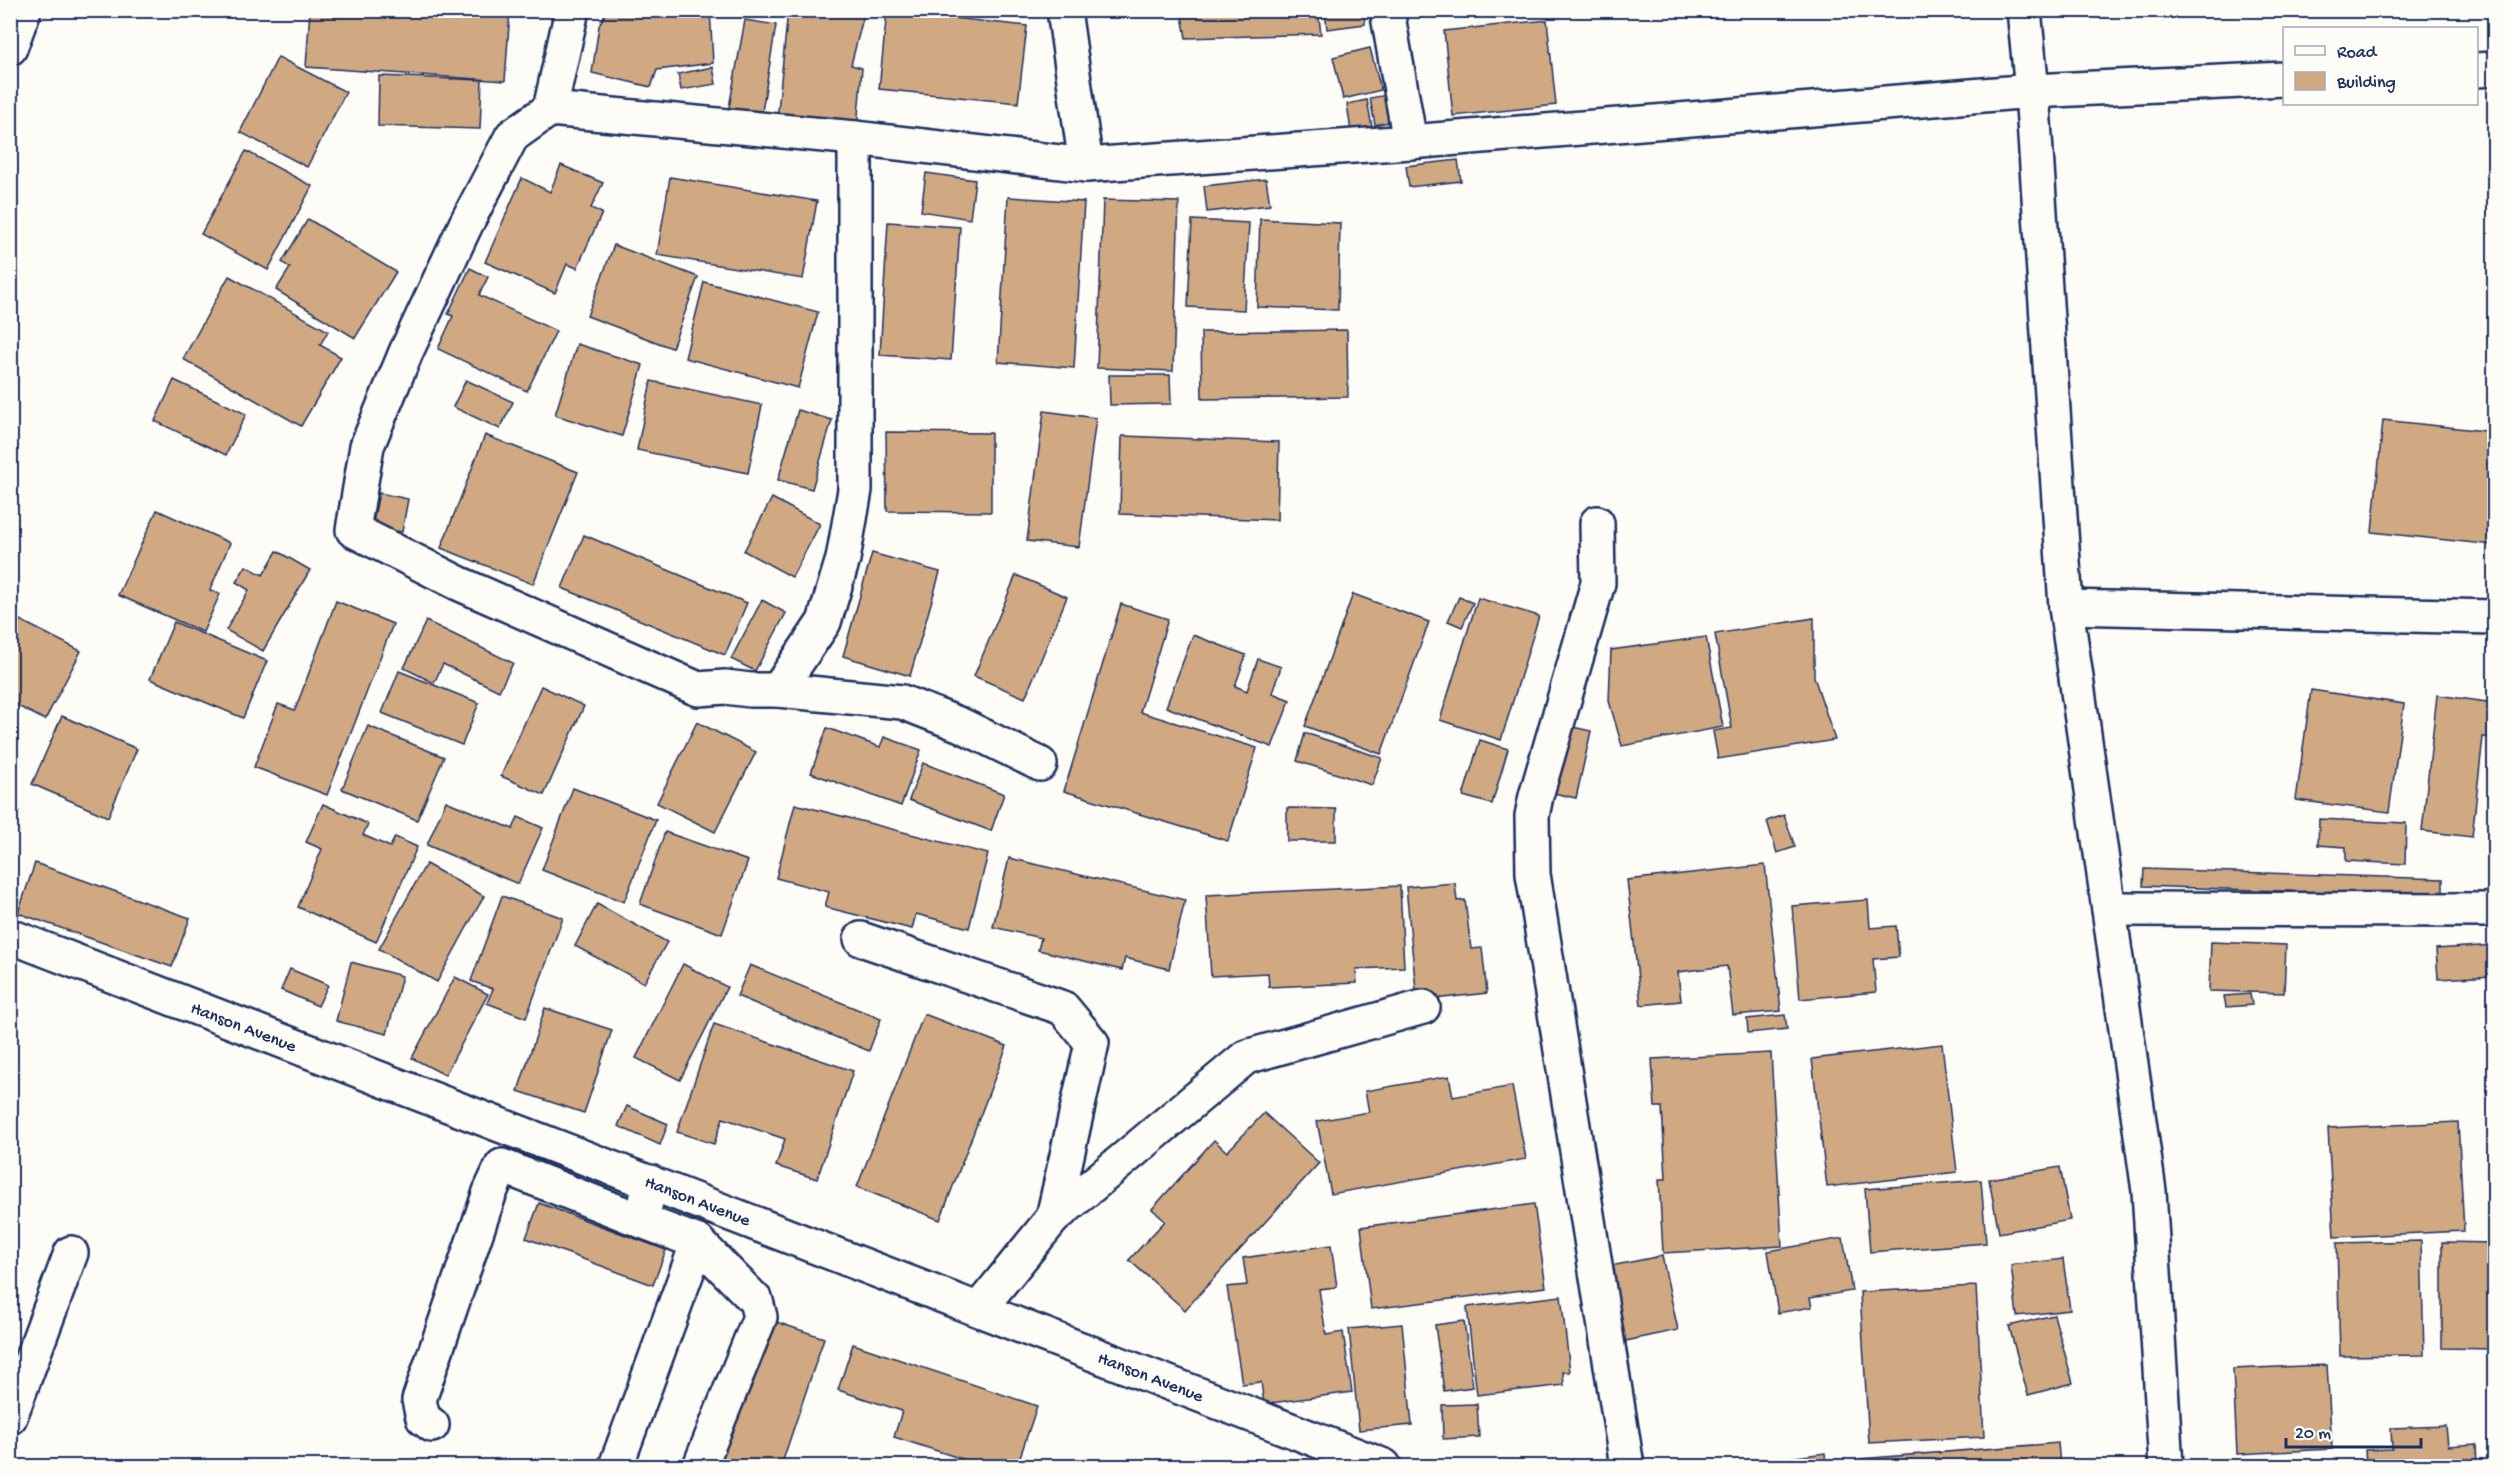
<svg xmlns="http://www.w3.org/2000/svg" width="2505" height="1477" viewBox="0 0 2505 1477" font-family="'Gochi Hand',sans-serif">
<rect width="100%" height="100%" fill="#fdfcf7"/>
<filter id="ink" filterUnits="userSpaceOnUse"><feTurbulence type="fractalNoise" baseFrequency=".0167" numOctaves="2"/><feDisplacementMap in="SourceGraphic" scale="12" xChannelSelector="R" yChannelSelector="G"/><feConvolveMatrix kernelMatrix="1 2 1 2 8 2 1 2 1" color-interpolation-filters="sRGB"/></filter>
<g filter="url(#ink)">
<!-- building -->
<g fill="#d0a982" stroke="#1b2f5e" stroke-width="1.5">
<polygon points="310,10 510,10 505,81 306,67"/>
<polygon points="607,10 710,10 713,63 657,70 651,87 592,73 599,26"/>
<polygon points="788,10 865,10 851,65 862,68 857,128 777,121"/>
<polygon points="922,10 971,10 970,16"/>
<polygon points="1181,10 1318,10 1321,34 1186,38"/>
<polygon points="1325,10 1363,10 1365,24 1327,29"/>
<polygon points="887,11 1027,26 1018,103 879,89"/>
<polygon points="745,20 776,25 761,118 728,113"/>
<polygon points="1547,20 1556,105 1453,116 1444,31"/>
<polygon points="1370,48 1381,90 1343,99 1333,57"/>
<polygon points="278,57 346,92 307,167 240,132"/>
<polygon points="713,67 716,84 681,90 678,74"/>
<polygon points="379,76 482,80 480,129 378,126"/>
<polygon points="1387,95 1393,121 1375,125 1370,98"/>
<polygon points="1367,100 1372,127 1351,131 1347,104"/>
<polygon points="246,151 312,186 268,270 201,234"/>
<polygon points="1458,160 1461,181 1409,187 1406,166"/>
<polygon points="561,165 603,183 591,208 602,213 577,268 567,264 555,293 485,262 522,178 550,192"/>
<polygon points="926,173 975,180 970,219 921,211"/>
<polygon points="670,177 817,201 803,279 657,255"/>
<polygon points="1266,179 1270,205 1207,212 1204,186"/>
<polygon points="1008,197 1084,202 1074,368 998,362"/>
<polygon points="1103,200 1179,202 1173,371 1097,368"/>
<polygon points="308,219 396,272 355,338 276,290 290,268 282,262"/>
<polygon points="1260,219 1340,223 1338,310 1257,307"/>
<polygon points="1192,220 1249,223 1244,310 1188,307"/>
<polygon points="888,222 960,227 951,360 880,355"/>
<polygon points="614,245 698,277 672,348 587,316"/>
<polygon points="470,268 488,277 479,295 556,331 527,391 438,349 453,316 448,314"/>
<polygon points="229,276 328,331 320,345 341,357 301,426 183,359"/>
<polygon points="704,282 818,312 798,388 685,358"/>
<polygon points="1347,330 1348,397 1202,399 1201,332"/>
<polygon points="577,344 643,365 622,436 555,415"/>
<polygon points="1109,375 1170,375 1171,404 1110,405"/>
<polygon points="174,380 246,414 226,455 155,421"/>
<polygon points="466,380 513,402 500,429 453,407"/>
<polygon points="651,381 762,405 748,473 637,450"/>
<polygon points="798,410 832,420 812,489 778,480"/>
<polygon points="1044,411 1096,418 1079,547 1027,541"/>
<polygon points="2383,420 2494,432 2493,545 2372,532"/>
<polygon points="886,432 991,433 991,512 887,511"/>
<polygon points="485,435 578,472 533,584 441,548"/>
<polygon points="1122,436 1279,442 1277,520 1120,514"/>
<polygon points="379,493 408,499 402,532 372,527"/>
<polygon points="772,498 820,524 792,577 744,551"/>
<polygon points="157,510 230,543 210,590 220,594 203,632 118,595"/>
<polygon points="584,535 747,603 725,655 562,588"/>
<polygon points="277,551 310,570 263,651 226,630 249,590 236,582 246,566 263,575"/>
<polygon points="872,553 940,572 910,676 843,656"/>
<polygon points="1016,575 1067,597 1025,698 974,676"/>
<polygon points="1353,594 1429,622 1381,754 1305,726"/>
<polygon points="1459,597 1473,603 1462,627 1448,621"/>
<polygon points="1478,598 1539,616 1501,740 1440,720"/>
<polygon points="762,600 786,613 755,671 731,659"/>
<polygon points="336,601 393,624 327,795 254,767 278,704 295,710"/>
<polygon points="1121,604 1168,619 1140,712 1257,748 1228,841 1064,791"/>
<polygon points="10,615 81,651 45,720 10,702"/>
<polygon points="1814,618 1814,677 1835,740 1718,759 1713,731 1732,728 1715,634"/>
<polygon points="426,621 513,663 499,691 443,664 434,683 404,668"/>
<polygon points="174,622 267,661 243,718 150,679"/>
<polygon points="1193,635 1246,655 1235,686 1247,691 1258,659 1281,667 1272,693 1290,700 1272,747 1166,707"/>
<polygon points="1706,637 1723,727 1622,746 1609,701 1611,650"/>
<polygon points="399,671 479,703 462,745 382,713"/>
<polygon points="541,686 584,706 544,795 501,776"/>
<polygon points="2311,690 2404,704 2389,812 2296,800"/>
<polygon points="2437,695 2494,703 2494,738 2483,737 2472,837 2422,831"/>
<polygon points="62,716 137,749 108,817 32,784"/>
<polygon points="697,722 756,752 715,832 657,803"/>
<polygon points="1559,724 1591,731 1576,798 1545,791"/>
<polygon points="368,726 444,757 417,820 342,789"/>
<polygon points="827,728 880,747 884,737 921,750 901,806 811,773"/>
<polygon points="1305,733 1382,758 1372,785 1297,761"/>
<polygon points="1480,740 1508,749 1492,804 1463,796"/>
<polygon points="923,763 1004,794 991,831 909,800"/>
<polygon points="573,788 656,820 624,902 542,870"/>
<polygon points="446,801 513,829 518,817 543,828 518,884 427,845"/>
<polygon points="323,804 368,824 363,835 390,847 395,837 417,847 376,942 298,907 322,849 306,842"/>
<polygon points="795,804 988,854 969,928 916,914 912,929 825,907 829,892 776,878"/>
<polygon points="10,806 19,811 10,828"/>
<polygon points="1287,808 1336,809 1336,841 1287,841"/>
<polygon points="1784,815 1795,847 1777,853 1767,821"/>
<polygon points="2319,819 2406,823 2405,864 2346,861 2346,847 2318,845"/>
<polygon points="665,832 748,861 722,934 640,904"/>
<polygon points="1009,858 1185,900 1169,969 1125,958 1122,970 1038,950 1041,938 993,927"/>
<polygon points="35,863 190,918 172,967 18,913"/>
<polygon points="426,864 484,896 437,982 379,949"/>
<polygon points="1765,865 1781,1011 1733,1015 1727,966 1678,972 1681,1001 1641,1005 1627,880"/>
<polygon points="2144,869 2443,879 2443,897 2143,886"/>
<polygon points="2491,869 2494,869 2494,894 2492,894"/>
<polygon points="1455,883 1457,901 1465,900 1471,949 1482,948 1487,993 1417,1001 1406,887"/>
<polygon points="1400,886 1404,967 1356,969 1357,983 1269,987 1268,973 1211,976 1206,895"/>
<polygon points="502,896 563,918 526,1018 487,1003 493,989 471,981"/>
<polygon points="1868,900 1870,928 1896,926 1899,957 1873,959 1876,992 1800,999 1792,906"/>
<polygon points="597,904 667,942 644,983 575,946"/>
<polygon points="2211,942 2286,945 2284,993 2209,991"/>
<polygon points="2494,945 2494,976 2438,979 2436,949"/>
<polygon points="351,962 402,976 387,1034 336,1021"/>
<polygon points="683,964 727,987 680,1080 636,1058"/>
<polygon points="750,965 881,1019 869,1051 737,996"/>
<polygon points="290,969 328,985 318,1006 281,990"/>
<polygon points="455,977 488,994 445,1075 412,1058"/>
<polygon points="2250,994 2252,1005 2226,1007 2224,996"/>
<polygon points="545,1008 612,1030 584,1113 518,1091"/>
<polygon points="924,1014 1007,1046 940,1220 857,1187"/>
<polygon points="1785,1015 1787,1029 1748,1033 1747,1019"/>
<polygon points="714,1024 853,1071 817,1179 776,1166 785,1139 723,1118 714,1144 677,1132"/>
<polygon points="1942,1044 1957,1172 1827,1187 1812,1059"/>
<polygon points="1771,1053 1782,1246 1663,1253 1659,1179 1666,1179 1662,1107 1655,1107 1652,1059"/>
<polygon points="1449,1076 1453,1097 1512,1086 1526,1159 1331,1194 1317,1121 1369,1112 1365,1091"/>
<polygon points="627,1106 668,1124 660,1145 618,1126"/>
<polygon points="1264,1113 1319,1163 1185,1310 1129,1260 1165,1221 1152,1209 1214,1140 1227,1152"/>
<polygon points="2458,1122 2464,1231 2334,1237 2328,1128"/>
<polygon points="2060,1167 2070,1220 1999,1233 1989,1179"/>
<polygon points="1981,1180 1986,1243 1870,1252 1865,1189"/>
<polygon points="539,1203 666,1250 653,1285 526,1238"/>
<polygon points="1534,1204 1546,1287 1371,1309 1361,1227"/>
<polygon points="1843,1238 1852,1291 1810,1298 1812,1307 1778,1313 1768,1251"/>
<polygon points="2421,1241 2424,1355 2340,1356 2337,1243"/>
<polygon points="2442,1242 2494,1243 2494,1349 2442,1348"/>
<polygon points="1331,1245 1337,1287 1319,1289 1326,1335 1343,1332 1352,1392 1264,1404 1261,1382 1242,1384 1227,1287 1247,1285 1243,1258"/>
<polygon points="1662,1256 1678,1330 1621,1342 1605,1267"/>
<polygon points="2063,1259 2070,1310 2017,1316 2011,1265"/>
<polygon points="1976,1286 1984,1437 1869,1443 1860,1292"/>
<polygon points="1561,1296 1570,1372 1563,1372 1564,1385 1477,1395 1467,1307"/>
<polygon points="744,1311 824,1338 781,1466 692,1466"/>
<polygon points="2054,1315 2073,1383 2028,1395 2009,1326"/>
<polygon points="1464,1321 1473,1387 1444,1391 1435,1325"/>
<polygon points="1402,1324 1412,1425 1359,1430 1349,1329"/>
<polygon points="853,1344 1037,1406 1017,1466 984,1466 894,1437 902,1411 838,1390"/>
<polygon points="2327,1365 2332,1449 2237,1454 2233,1369"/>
<polygon points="1477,1404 1479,1437 1443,1439 1442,1405"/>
<polygon points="2446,1426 2448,1446 2476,1444 2477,1466 2366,1466 2365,1450 2392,1449 2391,1428"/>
<polygon points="2058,1443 2060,1466 1860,1466 1860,1459"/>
<polygon points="1825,1453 1826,1466 1729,1466"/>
</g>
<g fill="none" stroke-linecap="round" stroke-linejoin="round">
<!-- minor casing -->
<g stroke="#1b2f5e" stroke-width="38">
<g id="minor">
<polyline points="1064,10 1086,165"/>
<polyline points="1387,10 1410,142"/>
<polyline points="2024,10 2032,91 2066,607 2149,1191 2166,1466"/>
<polyline points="10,48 24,10"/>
<polyline points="2476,70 2494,69"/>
<polyline points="550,109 572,10"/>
<polyline points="1597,523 1598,583 1536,796 1532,816 1533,874 1627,1466"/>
<polyline points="2066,607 2494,617"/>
<polyline points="778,690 824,622 843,559 855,490 855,138"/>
<polyline points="1040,764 961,725 902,702 778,690 750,690 725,687 698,689 458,583 353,530 367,446 406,352 466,224 512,136 550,109 855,138 1086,165 1410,142 2032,91 2284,79"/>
<polyline points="2109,909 2494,910"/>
<polyline points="10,936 1384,1466"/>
<polyline points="861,939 1063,1008 1092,1043 1053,1218"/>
<polyline points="642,1221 698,1242 756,1301 760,1317 700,1466"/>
<polyline points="979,1309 1053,1218 1246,1057 1423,1007"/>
<polyline points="10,1417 71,1253"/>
<polyline points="432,1425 423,1418 419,1400 490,1192 502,1166 642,1221 650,1182"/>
<polyline points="616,1466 698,1242"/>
</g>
</g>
<!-- minor -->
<use href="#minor" stroke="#fdfcf7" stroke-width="33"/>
</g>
</g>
<g text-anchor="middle" stroke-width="5" stroke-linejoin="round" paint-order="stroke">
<!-- street labels -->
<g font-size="18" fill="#1b2f5e" stroke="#fdfcf7">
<text transform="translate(244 1026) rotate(21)" y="6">Hanson Avenue</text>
<text transform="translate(698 1200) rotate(21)" y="6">Hanson Avenue</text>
<text transform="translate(1151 1376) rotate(21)" y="6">Hanson Avenue</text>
</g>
</g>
<!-- margin -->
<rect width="2505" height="1477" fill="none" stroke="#fdfcf7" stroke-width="36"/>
<rect x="18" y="18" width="2469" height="1441" fill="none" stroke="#1b2f5e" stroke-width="2" filter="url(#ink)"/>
<!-- legend -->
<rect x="2283" y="27" width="195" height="78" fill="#fdfcf7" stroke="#a3aaba" stroke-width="1.5"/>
<rect x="2295" y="46" width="30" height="9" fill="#fdfcf7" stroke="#a3aaba" stroke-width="1.5"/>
<text x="2337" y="57" font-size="18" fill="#1b2f5e">Road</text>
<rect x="2295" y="72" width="30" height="18" fill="#d0a982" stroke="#a3aaba" stroke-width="1.5"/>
<text x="2337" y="87" font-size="18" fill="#1b2f5e">Building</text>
<!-- scale -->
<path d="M2286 1438v9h135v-9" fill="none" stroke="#1b2f5e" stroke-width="3"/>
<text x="2295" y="1438" font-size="18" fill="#1b2f5e" stroke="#fdfcf7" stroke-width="4.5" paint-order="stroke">20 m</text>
</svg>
